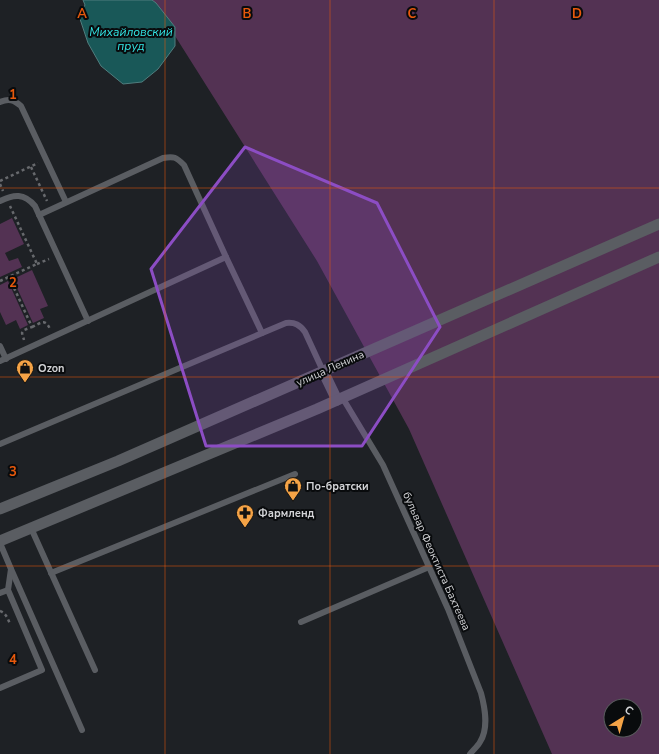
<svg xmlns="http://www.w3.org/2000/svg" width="659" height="754" viewBox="0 0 659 754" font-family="'Nunito Sans',sans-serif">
<rect width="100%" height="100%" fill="#1e2125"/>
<!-- green -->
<g fill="#533253" fill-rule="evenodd">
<path d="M134,0H659V754H552L409,429L317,261L158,9ZM611,706H635V730H611Z"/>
<polygon points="12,218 24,244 5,253 9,261 18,258 22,267 0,277 0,224"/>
<polygon points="32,270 48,306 40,309 44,318 33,323 13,279"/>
<polygon points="8,281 28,325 20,329 16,320 6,325 0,312 0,285"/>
</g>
<!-- water -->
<polygon fill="#195858" stroke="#507d7e" points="83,0 152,0 156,3 175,27 175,46 158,69 142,82 123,84 101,66 88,43 79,16 85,5"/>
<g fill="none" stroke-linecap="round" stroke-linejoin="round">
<!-- path -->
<g stroke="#67696d" stroke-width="2.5" stroke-dasharray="3 3" stroke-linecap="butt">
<polyline points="31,167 47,201"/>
<polyline points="0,181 38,163"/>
<polyline points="0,184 3,191"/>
<polyline points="37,264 49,259"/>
<polyline points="9,277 32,327 24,330 22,333 24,340"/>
<polyline points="0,281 37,264 10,206"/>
<path d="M32,327C41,323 45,318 50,329"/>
<path d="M0,611C6,613 8,619 10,624"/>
</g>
<!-- service -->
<g stroke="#5a5d62" stroke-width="6">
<path d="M0,102C9,98 14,100 21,106L66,202"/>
<path d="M0,201C14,194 24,193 35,206L88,321"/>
<path d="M39,215L163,158C174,156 176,157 184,165L226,257"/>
<polyline points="0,346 6,359"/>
<polyline points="0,361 226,257 262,333"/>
<path d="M342,397L383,465L448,609L481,693C485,708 489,728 480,742C478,746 473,750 470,754"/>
<path d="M0,444L286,323C295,322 300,325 305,332L323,371"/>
<polyline points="31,528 95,670"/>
<polyline points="0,543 11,569 8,590 42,670 0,688"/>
<polyline points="11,569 82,730"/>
<polyline points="51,573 295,474"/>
<polyline points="0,593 8,590"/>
<polyline points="301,622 429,567"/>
</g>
<!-- tertiary -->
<g stroke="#5a5d62" stroke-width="11">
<polyline points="323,371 337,400"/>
<polyline points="0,509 118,461 659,224"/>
<polyline points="0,541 317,409 659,257"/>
</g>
</g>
<!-- marked area -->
<path fill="#8c4dc4" fill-opacity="0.2" stroke="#8c4dc4" stroke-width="3" stroke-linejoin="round" d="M245,147L377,203L440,327L362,446H206L151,269Z"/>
<!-- grid -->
<path fill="none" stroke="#e8590c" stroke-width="1" stroke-opacity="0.55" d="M165,0V754M330,0V754M494,0V754M0,188H659M0,377H659M0,566H659"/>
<!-- icons -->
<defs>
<g id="shop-pin" transform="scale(0.9)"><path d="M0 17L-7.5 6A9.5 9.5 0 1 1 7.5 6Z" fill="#f5a346" stroke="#090b0d"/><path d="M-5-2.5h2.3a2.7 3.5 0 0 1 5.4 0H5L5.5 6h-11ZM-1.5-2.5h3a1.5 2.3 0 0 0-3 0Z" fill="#111"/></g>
<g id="pharmacy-pin" transform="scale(0.9)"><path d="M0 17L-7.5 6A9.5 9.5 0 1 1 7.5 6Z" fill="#f5a346" stroke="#090b0d"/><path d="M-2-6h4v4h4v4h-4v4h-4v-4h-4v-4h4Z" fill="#111"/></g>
</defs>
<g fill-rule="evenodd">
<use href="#shop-pin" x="25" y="368"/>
<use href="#shop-pin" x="293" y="486"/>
<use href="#pharmacy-pin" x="245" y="513"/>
</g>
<g text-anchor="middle" stroke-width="4" stroke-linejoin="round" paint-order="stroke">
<!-- poi labels -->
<g font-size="11" font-weight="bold" fill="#d2d3d6" stroke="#090b0d" text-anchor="start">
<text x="38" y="372">Ozon</text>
<text x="306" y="490">По-братски</text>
<text x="258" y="517">Фармленд</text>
</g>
<!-- street labels -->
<g font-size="11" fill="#d2d3d6" stroke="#090b0d">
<text transform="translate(330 368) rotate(-24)" y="4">улица Ленина</text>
<text transform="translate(437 561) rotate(66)" y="4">бульвар Феоктиста Бахтеева</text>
</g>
<!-- water labels -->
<g font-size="12" font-style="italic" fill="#32e4e3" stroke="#090b0d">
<text x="131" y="36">Михайловский<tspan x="131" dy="14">пруд</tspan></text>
</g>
</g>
<g font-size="13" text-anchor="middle" font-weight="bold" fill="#e8590c" stroke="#090b0d" stroke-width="4" stroke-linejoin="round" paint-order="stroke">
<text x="82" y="18">A</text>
<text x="247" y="18">B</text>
<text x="412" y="18">C</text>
<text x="577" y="18">D</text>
<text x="13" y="99">1</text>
<text x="13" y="287">2</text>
<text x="13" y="476">3</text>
<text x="13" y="664">4</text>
</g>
<!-- north arrow -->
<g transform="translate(623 718) rotate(37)"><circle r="19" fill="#090b0d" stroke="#595b5d"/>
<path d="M0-3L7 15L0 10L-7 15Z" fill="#f5a346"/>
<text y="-6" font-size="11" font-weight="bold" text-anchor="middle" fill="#d2d3d6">С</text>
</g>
</svg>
